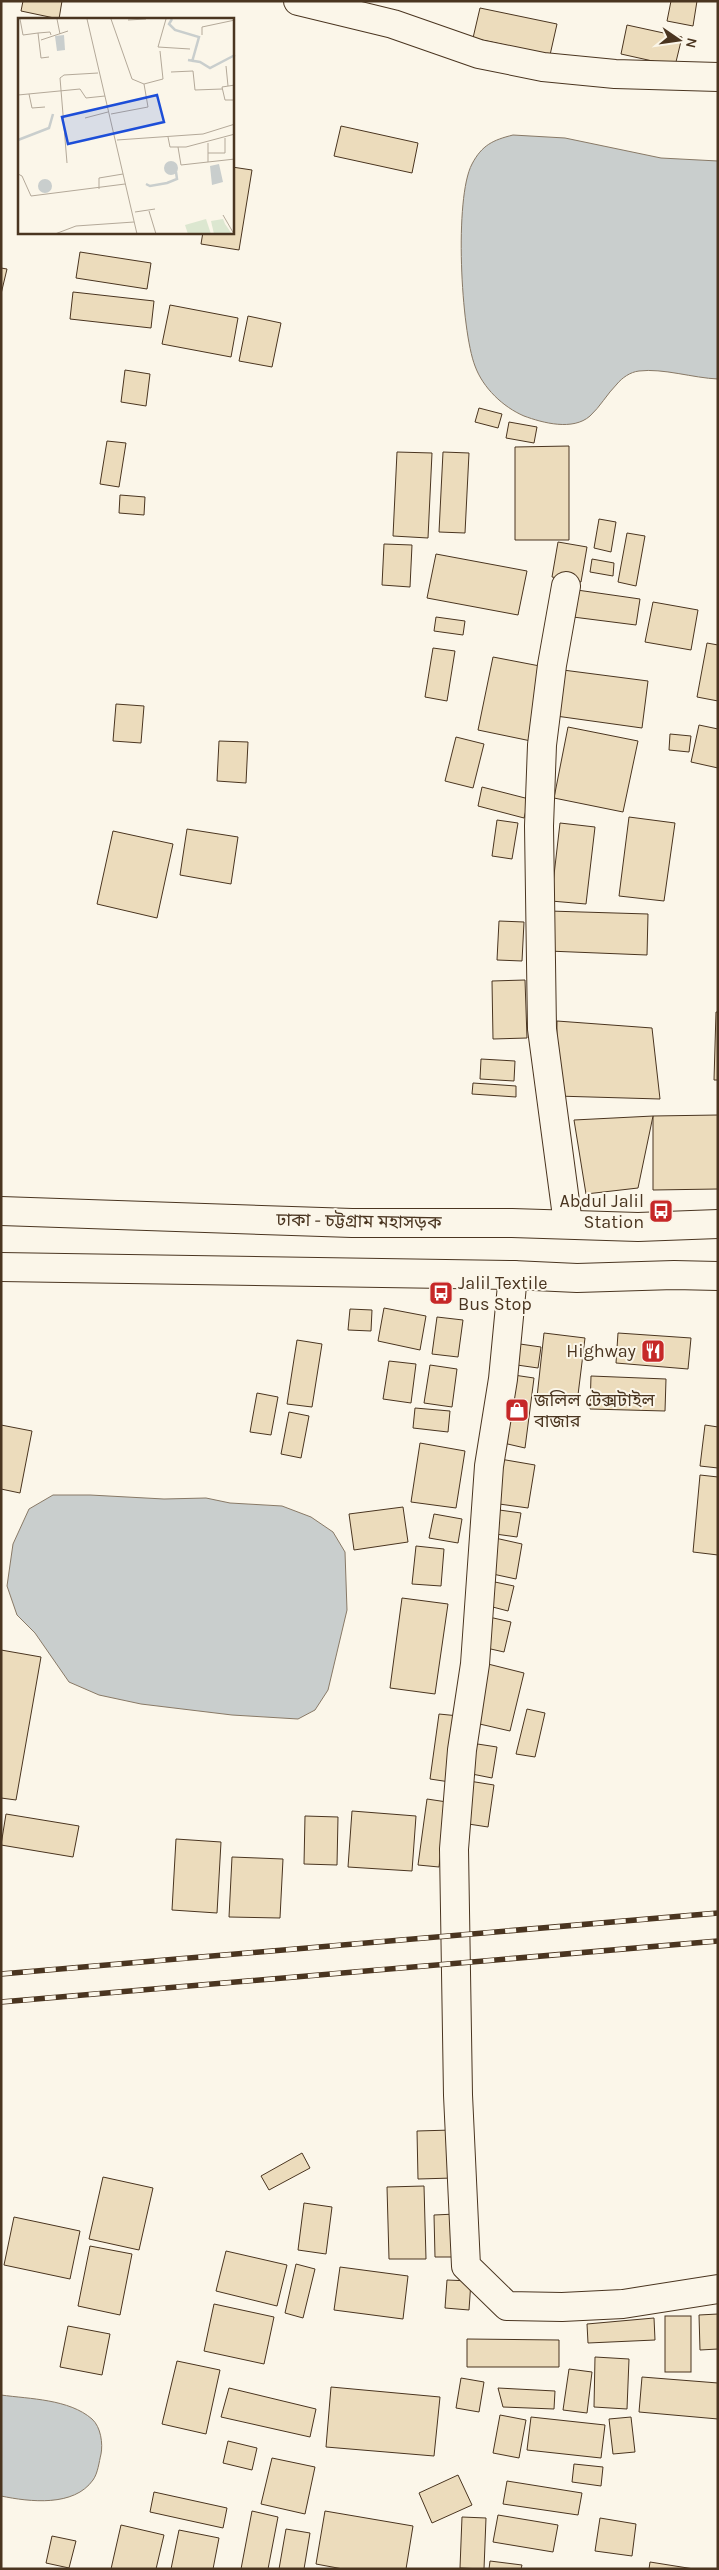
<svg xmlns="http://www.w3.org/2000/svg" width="719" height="2570" viewBox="0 0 719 2570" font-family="Karla,'Noto Sans Bengali',sans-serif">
<rect width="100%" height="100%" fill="#fbf6e9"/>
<!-- water -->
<g fill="#c9cecd" stroke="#887966">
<path d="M513,135L565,138L661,158L718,161V379C693,378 663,368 639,371C630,372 622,378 617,384C607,394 600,407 590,416C573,431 543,423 524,416C503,407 483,388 475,366C461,330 454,198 472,164C482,145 493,140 513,135Z"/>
<polygon points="53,1495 90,1495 164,1499 206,1498 230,1503 282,1506 311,1517 333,1532 345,1552 347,1610 328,1690 315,1710 298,1719 232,1715 141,1704 99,1695 69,1682 35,1633 17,1615 7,1586 13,1544 29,1509"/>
<path d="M1,2395C30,2399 69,2399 92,2419C101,2427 103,2444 101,2454C99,2462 98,2473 93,2480C74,2507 30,2502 1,2496Z"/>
</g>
<!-- building -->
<g fill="#ecdcbc" stroke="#4a3520">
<polygon points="23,1 62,1 59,19 21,11"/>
<polygon points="671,1 697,1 693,26 667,21"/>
<polygon points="480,8 557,24 550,55 473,38"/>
<polygon points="627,25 682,37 675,66 621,54"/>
<polygon points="341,126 418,143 412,173 334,156"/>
<polygon points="232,167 252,170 239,250 201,244 203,232 232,232"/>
<polygon points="80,252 151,263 147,289 76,278"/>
<polygon points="1,268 7,269 1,294"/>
<polygon points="73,292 154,301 151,328 70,319"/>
<polygon points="170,305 238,318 231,357 162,344"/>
<polygon points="248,316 281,323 272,367 239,361"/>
<polygon points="125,370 150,374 146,406 121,402"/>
<polygon points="479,408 502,414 498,428 475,422"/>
<polygon points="509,422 537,427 534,443 506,438"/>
<polygon points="107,441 126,443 119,487 100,484"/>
<polygon points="569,446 569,540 515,540 515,447"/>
<polygon points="397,452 432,453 428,538 393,536"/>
<polygon points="443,452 469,453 465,533 439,532"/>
<polygon points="120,495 145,497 144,515 119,513"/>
<polygon points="599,519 616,522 611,552 594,548"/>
<polygon points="627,533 645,536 636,586 618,582"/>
<polygon points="558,542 587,547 581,582 552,577"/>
<polygon points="384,544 412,545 410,587 382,585"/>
<polygon points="436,554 527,571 518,615 427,598"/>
<polygon points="592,559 614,563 613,576 590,572"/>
<polygon points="577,590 640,599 636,625 573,617"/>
<polygon points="653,602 698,610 691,650 645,642"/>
<polygon points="436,617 465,621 463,635 434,631"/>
<polygon points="707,643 718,645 718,701 697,697"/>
<polygon points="433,648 455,651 447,701 425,697"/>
<polygon points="493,657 545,667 531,741 478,730"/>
<polygon points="563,670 648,681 642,728 556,716"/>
<polygon points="116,704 144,706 141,743 113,741"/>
<polygon points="699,725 718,729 718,768 691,762"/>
<polygon points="568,727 638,741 623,812 554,798"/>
<polygon points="670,734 691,736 689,752 669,750"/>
<polygon points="456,737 484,744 473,788 445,781"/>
<polygon points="219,741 248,742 246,783 217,781"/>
<polygon points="482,787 529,799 524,818 478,806"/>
<polygon points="629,817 675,823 664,901 619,896"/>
<polygon points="497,820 518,823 512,859 492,856"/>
<polygon points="560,823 595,827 586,904 551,901"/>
<polygon points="187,829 238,837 231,884 180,875"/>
<polygon points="113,831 173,844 157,918 97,904"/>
<polygon points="549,911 648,914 647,955 548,951"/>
<polygon points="499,921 524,922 522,961 497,960"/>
<polygon points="525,980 527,1038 493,1039 492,981"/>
<polygon points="716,1012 718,1012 718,1080 714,1080"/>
<polygon points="557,1021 652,1028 660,1099 556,1096"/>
<polygon points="481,1059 515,1061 514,1081 480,1079"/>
<polygon points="473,1083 516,1086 516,1097 472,1094"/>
<polygon points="718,1115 718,1189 653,1190 653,1116"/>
<polygon points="653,1116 638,1188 586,1194 574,1120"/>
<polygon points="384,1308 426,1316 420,1350 378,1341"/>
<polygon points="350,1309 372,1310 371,1331 348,1330"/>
<polygon points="437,1317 463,1320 458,1357 432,1354"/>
<polygon points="544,1333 585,1338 577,1403 537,1397"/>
<polygon points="618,1333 691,1338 688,1369 616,1363"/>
<polygon points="297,1340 322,1344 312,1407 287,1404"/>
<polygon points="513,1343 541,1347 538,1368 510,1364"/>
<polygon points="389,1361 416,1364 411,1403 383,1399"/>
<polygon points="430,1365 457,1369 452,1407 424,1403"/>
<polygon points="507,1374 534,1378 525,1448 499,1442"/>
<polygon points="591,1376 666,1379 665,1411 590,1409"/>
<polygon points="257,1393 278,1397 271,1435 250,1432"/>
<polygon points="415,1408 450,1411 448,1432 413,1428"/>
<polygon points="289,1412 309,1416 301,1458 281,1454"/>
<polygon points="1,1425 32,1431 20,1493 1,1489"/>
<polygon points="705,1425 718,1427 718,1468 700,1466"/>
<polygon points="420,1443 465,1451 456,1508 411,1502"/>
<polygon points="500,1459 535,1465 528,1508 492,1503"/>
<polygon points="700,1475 718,1477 718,1555 693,1552"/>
<polygon points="403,1507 408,1542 354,1550 349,1514"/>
<polygon points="492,1509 521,1513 517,1537 488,1533"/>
<polygon points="434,1514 462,1519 458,1543 429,1538"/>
<polygon points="495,1538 522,1544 516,1579 488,1573"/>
<polygon points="416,1546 444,1549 441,1586 412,1584"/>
<polygon points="490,1581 514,1586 508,1611 485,1605"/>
<polygon points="402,1598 448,1604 435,1694 390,1688"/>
<polygon points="489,1617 511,1622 504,1652 482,1647"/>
<polygon points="1,1650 41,1657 16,1800 1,1798"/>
<polygon points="484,1663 524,1673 510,1731 471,1722"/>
<polygon points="527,1709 545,1713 535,1757 516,1754"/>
<polygon points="439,1714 459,1716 450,1782 430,1779"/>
<polygon points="471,1743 497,1747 492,1778 467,1773"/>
<polygon points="469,1781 494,1785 488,1827 462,1823"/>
<polygon points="427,1799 447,1802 439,1867 418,1865"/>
<polygon points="352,1811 416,1816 412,1871 348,1867"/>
<polygon points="6,1814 79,1826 73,1857 1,1845"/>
<polygon points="305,1816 338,1817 337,1865 304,1864"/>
<polygon points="176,1839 221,1842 217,1913 172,1910"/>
<polygon points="232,1857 283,1859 280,1918 229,1917"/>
<polygon points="452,2130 453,2178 418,2179 417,2131"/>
<polygon points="302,2153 310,2168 269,2190 261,2176"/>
<polygon points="103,2177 153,2188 139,2250 89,2239"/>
<polygon points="424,2186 426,2259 389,2259 387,2187"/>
<polygon points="304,2203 332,2207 326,2254 298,2250"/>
<polygon points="456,2214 457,2257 435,2257 434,2215"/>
<polygon points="14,2217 80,2231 70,2279 4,2265"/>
<polygon points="90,2246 132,2254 120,2315 78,2306"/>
<polygon points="226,2251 287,2265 277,2306 216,2291"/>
<polygon points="296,2264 315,2269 303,2318 285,2313"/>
<polygon points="340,2267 408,2276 403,2319 334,2310"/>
<polygon points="447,2280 471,2281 469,2310 445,2308"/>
<polygon points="214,2304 274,2317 264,2364 204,2351"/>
<polygon points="718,2314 718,2349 700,2350 699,2315"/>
<rect x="665" y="2316" width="26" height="56"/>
<polygon points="654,2318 655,2340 588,2343 587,2324"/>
<polygon points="68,2326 110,2334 102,2375 60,2367"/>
<polygon points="467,2339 559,2340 559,2367 467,2367"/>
<polygon points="595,2357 629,2359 627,2409 594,2407"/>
<polygon points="177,2361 220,2370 206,2434 162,2424"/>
<polygon points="569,2369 592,2372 587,2413 563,2410"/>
<polygon points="642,2377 718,2383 718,2419 639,2412"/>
<polygon points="461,2378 484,2382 479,2412 456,2408"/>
<polygon points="331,2387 440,2397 434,2456 326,2447"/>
<polygon points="229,2388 316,2409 310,2437 221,2417"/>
<polygon points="498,2388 555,2391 554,2409 503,2407"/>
<polygon points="500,2415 526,2420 519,2458 493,2453"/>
<polygon points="531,2417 605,2425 601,2458 527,2450"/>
<polygon points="631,2417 635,2452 613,2454 609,2419"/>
<polygon points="228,2441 257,2448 252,2470 223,2463"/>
<polygon points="272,2458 315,2467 305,2514 261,2504"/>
<polygon points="574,2464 603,2467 601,2486 572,2482"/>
<polygon points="458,2475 472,2505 432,2523 419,2493"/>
<polygon points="507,2481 582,2493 578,2515 503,2504"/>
<polygon points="154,2492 227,2508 223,2528 150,2512"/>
<polygon points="252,2511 278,2517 268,2569 241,2569"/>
<polygon points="325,2511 413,2526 406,2569 343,2569 316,2564"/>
<polygon points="498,2515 558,2525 553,2552 493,2542"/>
<polygon points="462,2517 486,2518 484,2569 460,2568"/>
<polygon points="600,2518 636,2524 632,2556 595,2551"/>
<polygon points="121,2525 164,2535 156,2569 111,2569"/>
<polygon points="286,2529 310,2533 304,2569 279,2569"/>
<polygon points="179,2530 219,2538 213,2569 171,2569"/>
<polygon points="52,2536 76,2541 69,2568 46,2563"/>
<polygon points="490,2561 522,2565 521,2569 489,2569"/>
<polygon points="650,2562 694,2569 649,2569"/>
</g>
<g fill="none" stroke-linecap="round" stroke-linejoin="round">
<!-- minor casing -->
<g stroke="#4a3520" stroke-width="30">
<g id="minor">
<polyline points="298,1 393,24 479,54 543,67 615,74 718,77"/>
<polyline points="566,586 552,665 542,745 539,826 542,1029 568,1224"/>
<polyline points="513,1275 503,1379 489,1466 475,1664 462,1750 454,1849 458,2095 466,2266 507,2306 562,2307 623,2304 718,2289"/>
</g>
</g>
<!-- trunk casing -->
<g stroke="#4a3520" stroke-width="30">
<g id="trunk">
<polyline points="1,1211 352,1223 512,1223 638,1227 718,1224"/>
<polyline points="1,1267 513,1275 577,1278 674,1275 718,1276"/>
</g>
</g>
<!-- minor -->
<use href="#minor" stroke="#fbf6e9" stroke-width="28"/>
<!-- trunk -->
<use href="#trunk" stroke="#fbf6e9" stroke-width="28"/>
<!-- rail casing -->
<g stroke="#4a3520" stroke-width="5.5">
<g id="rail">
<polyline points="1,1974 718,1913"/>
<polyline points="1,2002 718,1941"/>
</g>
</g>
<!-- rail -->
<use href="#rail" stroke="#fbf6e9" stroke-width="4" stroke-dasharray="11" stroke-linecap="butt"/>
</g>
<!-- icons -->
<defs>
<g id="bus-square" transform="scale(1.25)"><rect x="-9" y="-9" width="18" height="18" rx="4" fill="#c62828" stroke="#fbf6e9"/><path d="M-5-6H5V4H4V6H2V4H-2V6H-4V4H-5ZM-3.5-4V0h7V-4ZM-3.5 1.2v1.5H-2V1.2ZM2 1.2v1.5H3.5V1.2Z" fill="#fff"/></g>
<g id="restaurant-square" transform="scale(1.25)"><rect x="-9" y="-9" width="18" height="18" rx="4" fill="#c62828" stroke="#fbf6e9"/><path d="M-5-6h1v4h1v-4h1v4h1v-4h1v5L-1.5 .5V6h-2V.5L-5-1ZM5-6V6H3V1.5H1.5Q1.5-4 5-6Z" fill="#fff"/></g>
<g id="shop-square" transform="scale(1.25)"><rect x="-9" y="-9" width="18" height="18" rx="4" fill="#c62828" stroke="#fbf6e9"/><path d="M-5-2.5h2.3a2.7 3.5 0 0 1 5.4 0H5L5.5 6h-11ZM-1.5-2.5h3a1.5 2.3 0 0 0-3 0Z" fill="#fff"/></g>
</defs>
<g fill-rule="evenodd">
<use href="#bus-square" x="661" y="1211"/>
<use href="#bus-square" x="441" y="1293"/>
<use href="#restaurant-square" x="653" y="1351"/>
<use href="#shop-square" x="517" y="1410"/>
</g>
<g text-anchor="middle" stroke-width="4" stroke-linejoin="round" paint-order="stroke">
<!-- poi labels -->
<g font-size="18" fill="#4a3520" stroke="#fbf6e9" text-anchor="end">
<text x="644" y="1207">Abdul Jalil<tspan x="644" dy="21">Station</tspan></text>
<text x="458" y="1289" text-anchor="start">Jalil Textile<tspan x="458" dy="21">Bus Stop</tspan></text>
<text x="636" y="1357">Highway</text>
<text x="534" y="1406" text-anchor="start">জলিল টেক্সটাইল<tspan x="534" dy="21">বাজার</tspan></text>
</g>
<!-- street labels -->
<g font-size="18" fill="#4a3520" stroke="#fbf6e9">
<text transform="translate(359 1221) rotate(1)" y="6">ঢাকা - চট্টগ্রাম মহাসড়ক</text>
</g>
</g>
<!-- overview -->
<g transform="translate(18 18)">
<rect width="216" height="216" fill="#fbf6e9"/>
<path d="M188,201L193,216H170L167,207ZM205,201L207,206L214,216H196L193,203Z" fill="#dce7d0"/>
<path d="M46,17L47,32L39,33L37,18ZM146 150a7 7 0 1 1 14 0a7 7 0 1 1-14 0ZM201,146L205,164L194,167L192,148ZM20 168a7 7 0 1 1 14 0a7 7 0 1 1-14 0Z" fill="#c9cecd"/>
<path fill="none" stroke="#c9cecd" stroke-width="2.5" d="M154,1L151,6L157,12L181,19L174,44M170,42L182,44L192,50L217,37M0,122L31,110L35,96M128,166L132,168L149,165L159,161L158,154"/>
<path fill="none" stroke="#b4a999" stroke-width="1" d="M2,1L5,17L20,15M39,1L42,16M69,1L119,216M93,1L114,61L126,66M148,1L140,29L172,31M110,2L128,1M184,17V9L217,2M23,22L50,13M31,39L23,40L20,15L32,14L33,17M208,48L210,68M153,54L175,53L177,72L204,71M217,67L204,69L207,82H217M11,76L14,90L27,89M0,77L62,71L68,80L87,78M93,96L130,89L126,66L145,61L142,33M67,100L90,94M150,119L152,129H168L217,116M99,122L185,116L217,106M190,125V135H207V120M160,129L163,147L190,144V135M190,144L217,141M49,145L42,60L46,57L80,55M0,156L4,158L13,178L107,166M81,171V160L105,156M131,193L138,216M117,194L137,191M205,197L216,216M37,216L58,208L116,204"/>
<path fill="#1d4ed8" fill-opacity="0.15" stroke="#1d4ed8" stroke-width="2.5" d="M139,77L146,104L50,126L44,99Z"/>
<rect width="216" height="216" fill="none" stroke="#4a3520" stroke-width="2.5"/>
</g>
<!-- border -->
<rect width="719" height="2570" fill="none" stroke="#4a3520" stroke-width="5"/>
<!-- north arrow -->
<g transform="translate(679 40) rotate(103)" stroke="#fbf6e9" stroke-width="4" paint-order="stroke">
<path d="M0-4L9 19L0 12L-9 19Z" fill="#4a3520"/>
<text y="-8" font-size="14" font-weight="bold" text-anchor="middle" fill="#4a3520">N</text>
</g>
</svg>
